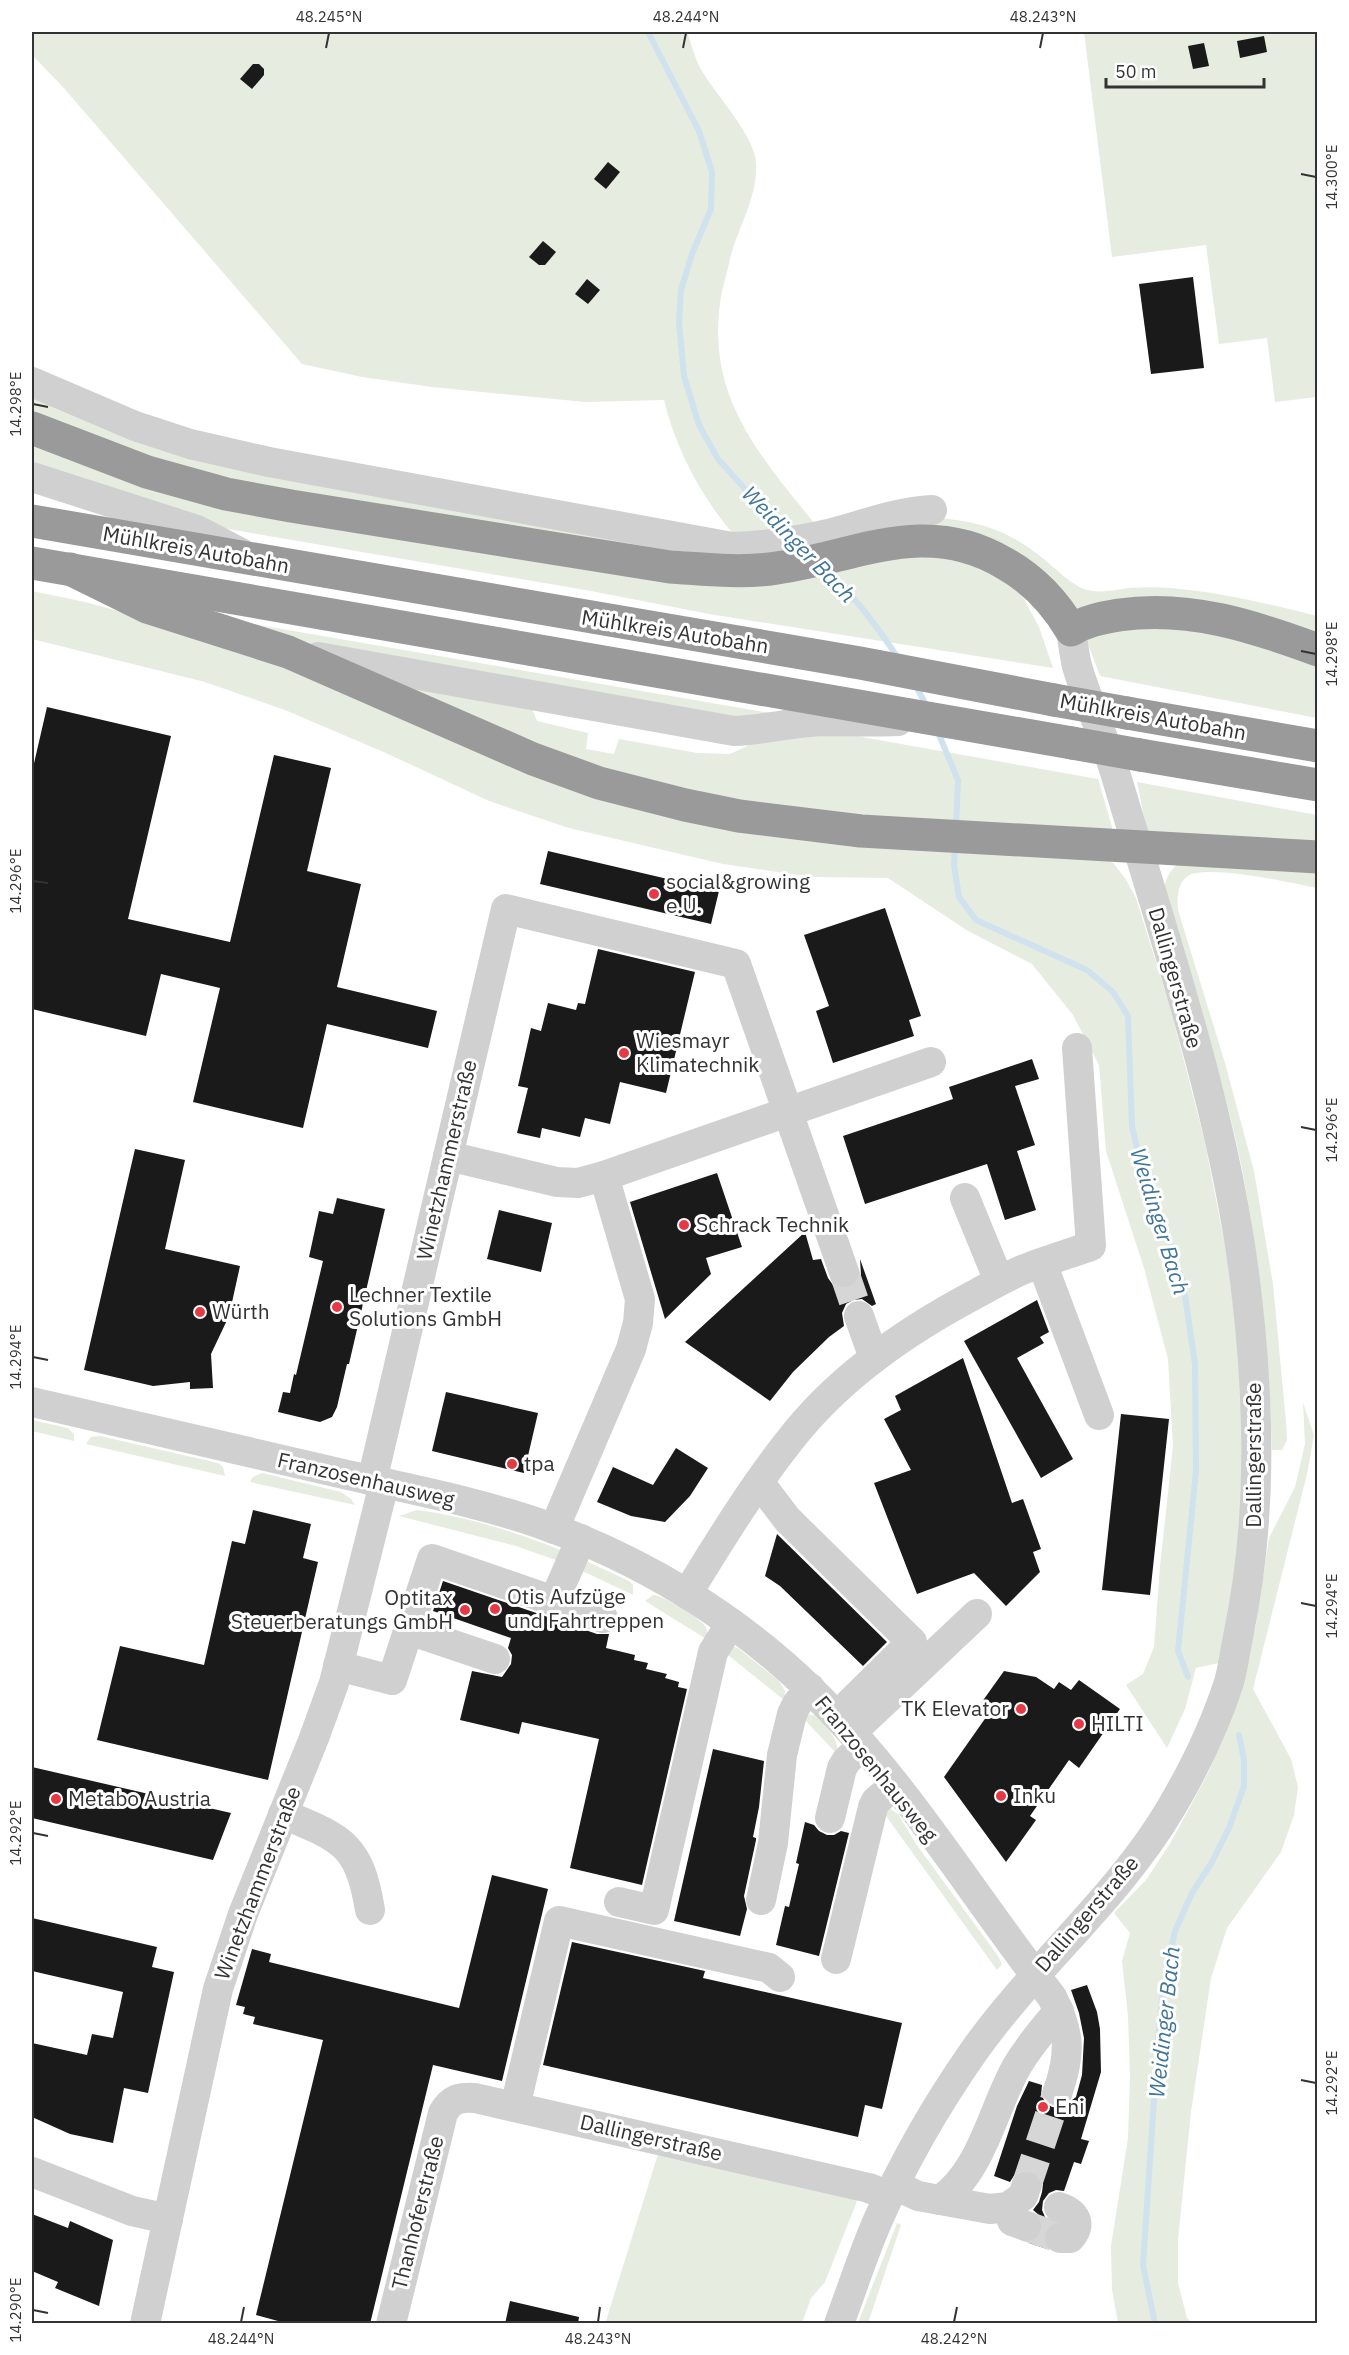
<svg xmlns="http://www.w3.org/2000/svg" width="1349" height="2355" viewBox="0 0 1349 2355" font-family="'IBM Plex Sans',sans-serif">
<rect width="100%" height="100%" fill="#fff"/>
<!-- green -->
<g fill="#e6ecdf">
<path d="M32,32H687C691,43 694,55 699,66C713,92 755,135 756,163C758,197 738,227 730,259C727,273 722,288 720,303C707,401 762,457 818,528L739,540C704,503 676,450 664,400L585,402L432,387L362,377L302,364L63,87L32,55Z"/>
<polygon points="1084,32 1317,32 1317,397 1275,402 1267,338 1219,344 1206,245 1112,257"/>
<path d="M32,389L125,429L691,549L921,517C969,519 1002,526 1040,556C1052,565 1070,584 1084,589C1098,594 1114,590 1129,588C1142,587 1157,587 1170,588C1220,592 1269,604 1317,616V641L1078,611L993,544L714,562L193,474L32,416Z"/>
<polygon points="32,437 694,580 878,555 974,557 1019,590 1039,627 1053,668 709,614 591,591 228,529 186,519 32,471"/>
<polygon points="32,591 85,602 159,622 249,652 574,788 1098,857 1113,863 1125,878 1136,898 1170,1007 1204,1138 1229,1266 1241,1377 1243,1489 1234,1587 1219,1663 1196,1668 1185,1709 1167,1748 1126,1685 1143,1674 1154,1647 1160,1567 1173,1446 1168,1359 1144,1268 1106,1151 1099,1065 1073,1015 1032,964 968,931 888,878 812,877 723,864 569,828 489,801 386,753 285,710 205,682 32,639"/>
<polygon points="230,620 787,716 753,722 288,641"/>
<polygon points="1162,621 1317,661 1317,718 1100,676 1088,644 1088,636"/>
<polygon points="351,668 529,702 537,721 588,733 586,749 614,754 619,739 697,753 730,754 756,742 828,731 1098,779 1112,827 1112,834 828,820 586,769"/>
<polygon points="1137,782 1317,815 1317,847 1147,832"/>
<path d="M1181,861L1317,868V888C1294,883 1205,864 1188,876C1177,883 1177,899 1178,910L1225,1063L1254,1171L1273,1284L1286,1422L1287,1440L1282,1450H1272C1269,1355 1260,1258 1241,1164C1222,1072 1191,982 1164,892C1165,878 1170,870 1181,861Z"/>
<polygon points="1303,1403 1314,1435 1307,1474 1253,1689 1291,1759 1298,1787 1294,1815 1281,1852 1227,1928 1211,1978 1191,2112 1178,2239 1178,2283 1187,2318 1192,2323 1118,2323 1112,2290 1111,2246 1128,2138 1130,2077 1128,2016 1122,1961 1130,1933 1114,1913 1146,1880 1171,1842 1206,1777 1227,1731 1256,1625 1269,1538 1295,1487 1305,1444"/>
<polygon points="32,1420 68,1428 74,1434 74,1441 32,1431"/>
<polygon points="100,1436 218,1463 223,1467 225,1476 86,1444 91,1437"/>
<polygon points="262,1473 341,1492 351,1499 355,1505 250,1482 253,1477"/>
<path d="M417,1510C465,1516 519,1533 563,1551L564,1563L516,1546L399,1516Z"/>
<polygon points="586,1561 629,1581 633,1585 633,1595 576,1568"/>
<path d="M653,1595C663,1595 699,1618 705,1626C708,1631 708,1635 708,1640L645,1601Z"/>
<polygon points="731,1646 738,1648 779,1681 785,1691 784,1700 723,1651"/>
<path d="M809,1715H815C826,1727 839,1737 837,1754L803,1718Z"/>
<polygon points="889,1808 898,1814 916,1844 998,1956 1002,1964 997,1970 881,1809"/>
<polygon points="659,2151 850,2194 857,2201 825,2282 811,2298 802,2323 605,2324"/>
<polygon points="897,2223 901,2225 868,2323 858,2323"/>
</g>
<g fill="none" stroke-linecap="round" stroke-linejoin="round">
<!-- stream -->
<g stroke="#cfe2ee" stroke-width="6">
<polyline points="648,32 699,131 712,172 711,209 692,254 681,290 679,322 684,376 699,425 718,459 784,532"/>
<path d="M825,569C854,595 877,626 898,658"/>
<polyline points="915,684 927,707"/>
<polyline points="937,730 958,780 956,827"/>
<polyline points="955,846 954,865 959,897 976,920 1087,970 1113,992 1128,1016 1132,1126 1143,1175 1183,1282 1195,1364 1196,1471 1178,1651 1188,1677"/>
<polyline points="1155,2324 1143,2265 1158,2040 1164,1981 1175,1931 1192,1893 1212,1862 1229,1828 1244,1786 1244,1760 1239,1735"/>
</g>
</g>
<!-- building -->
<g fill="#1a1a1a">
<polygon points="1264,36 1267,52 1240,58 1237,41"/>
<polygon points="1204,43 1209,66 1193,69 1188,46"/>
<polygon points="253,64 259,64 264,69 264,75 252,89 240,79"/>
<polygon points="608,162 620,172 606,189 594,179"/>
<polygon points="543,241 556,252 545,265 539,265 529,257"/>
<polygon points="1193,277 1204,368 1151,374 1139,284"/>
<polygon points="587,279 600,290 588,304 575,294"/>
<polygon points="47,707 171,736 128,919 230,942 274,755 331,768 307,871 361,884 337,987 437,1011 428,1048 327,1024 303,1128 193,1102 220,988 161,974 146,1036 32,1009 32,772"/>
<polygon points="548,851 719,891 711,924 540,884"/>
<polygon points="885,908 921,1016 909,1020 914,1036 833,1063 816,1011 829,1006 804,935"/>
<polygon points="598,949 695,972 666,1093 620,1082 610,1124 585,1118 580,1137 542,1128 540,1138 517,1133 528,1088 518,1086 531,1028 541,1031 548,1003 576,1010 578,1003 585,1004"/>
<polygon points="1032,1059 1039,1079 1015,1086 1035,1145 1017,1151 1036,1210 1005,1220 987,1164 865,1204 843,1136 953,1099 949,1087"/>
<polygon points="135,1149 185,1160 165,1249 240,1266 229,1316 211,1354 213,1388 190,1389 190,1382 153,1386 84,1370"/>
<polygon points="717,1173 742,1247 706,1258 711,1274 665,1319 630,1202"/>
<polygon points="337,1198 385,1209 349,1364 347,1364 337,1407 332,1417 320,1422 278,1412 283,1392 290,1393 294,1374 296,1375 323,1261 309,1257 319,1211 333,1214"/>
<polygon points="499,1210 552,1223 541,1272 487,1259"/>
<polygon points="805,1232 813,1260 821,1259 828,1278 833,1285 840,1289 849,1288 857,1284 861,1275 860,1259 876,1304 872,1306 862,1299 853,1300 846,1304 842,1313 844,1326 829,1337 793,1372 770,1401 685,1342"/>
<polygon points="1037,1300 1049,1332 1040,1337 1044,1343 1017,1358 1073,1459 1041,1478 964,1341"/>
<polygon points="963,1358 1012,1503 1023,1499 1041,1549 1033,1552 1040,1572 1006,1606 974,1573 917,1594 874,1483 911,1470 884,1419 901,1410 895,1396"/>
<polygon points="446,1392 538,1413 524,1473 432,1451"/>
<polygon points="1121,1414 1169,1419 1150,1595 1102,1590"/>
<polygon points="676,1448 708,1468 690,1496 665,1522 631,1516 597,1502 613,1467 653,1485"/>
<polygon points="253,1510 311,1524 303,1558 318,1562 268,1780 97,1740 120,1646 204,1665 232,1541 245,1544"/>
<polygon points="777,1534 887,1642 863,1666 780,1586 765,1576"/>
<polygon points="443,1581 597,1634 609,1634 606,1648 635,1655 634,1660 648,1663 646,1669 667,1674 665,1678 679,1682 678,1687 687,1689 642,1885 570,1868 599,1739 522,1722 519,1734 460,1720 472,1671 502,1677 511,1664 512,1655 508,1648 511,1638 433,1611"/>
<polygon points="1004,1671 1036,1677 1054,1689 1059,1682 1071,1690 1079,1680 1120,1709 1079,1768 1069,1760 1030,1816 1036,1820 1006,1862 944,1777 989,1713 979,1706"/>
<polygon points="713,1749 764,1761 759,1807 753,1837 756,1838 756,1840 744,1896 747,1909 740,1936 674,1921"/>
<polygon points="32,1767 231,1813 213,1860 32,1818"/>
<polygon points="805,1822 814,1825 819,1831 827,1835 834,1835 841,1831 849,1833 819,1956 776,1945 785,1906 789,1907 799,1864 796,1863"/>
<polygon points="492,1875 548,1889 502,2081 433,2065 370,2324 289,2324 256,2315 323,2040 253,2024 255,2017 243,2014 245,2007 236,2005 252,1949 271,1954 269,1962 459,2008"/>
<polygon points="32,1918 157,1947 152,1967 174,1972 148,2093 124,2088 113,2143 70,2134 32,2117 32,2043 87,2055 92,2034 113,2038 123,1992 32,1971"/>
<polygon points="572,1942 705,1971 703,1978 902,2023 882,2109 865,2105 858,2137 543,2065"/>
<polygon points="1087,1985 1097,2012 1100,2029 1101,2072 1081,2139 1089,2141 1081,2164 1074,2162 1064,2191 1056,2190 1049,2193 1043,2201 1042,2210 1045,2217 1052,2223 1045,2229 1043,2237 1047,2249 1029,2243 1038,2239 1042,2231 1043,2222 1039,2215 1033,2210 1039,2202 1042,2192 1043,2184 1039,2176 1032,2171 1023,2170 1015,2174 1010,2182 994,2176 1017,2106 1029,2081 1042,2085 1041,2095 1046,2103 1052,2107 1062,2108 1076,2097 1082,2075 1084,2038 1079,2013 1071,1990"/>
<polygon points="32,2214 68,2228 70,2221 113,2240 99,2306 55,2288 58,2282 32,2271"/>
<polygon points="510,2301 579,2317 578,2324 505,2324"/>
</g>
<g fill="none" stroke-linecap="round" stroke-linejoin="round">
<!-- minor-tunnel -->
<g stroke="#d6d6d6" stroke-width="30" stroke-dasharray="30 15" stroke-linecap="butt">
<polyline points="844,1272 859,1316"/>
<polyline points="1026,2187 1058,2091"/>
<polyline points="1026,2226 1060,2238"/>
</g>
<!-- minor -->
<g stroke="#d0d0d0" stroke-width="30">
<path d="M32,382L135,426L190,444L269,462L732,547C763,546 793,542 824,535C861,526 894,512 932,510"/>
<polyline points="32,477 197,530 241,553"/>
<path d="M318,657L734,731C764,730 793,722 823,721C848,721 873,722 898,721"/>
<polyline points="448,1156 557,1182 578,1183 604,1176 931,1062"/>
<polyline points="965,1198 999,1281"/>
<polyline points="1042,1263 1099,1415"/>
<polyline points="859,1316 874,1358"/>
<path d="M32,1402C128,1425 225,1447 322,1469C393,1486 468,1499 538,1523C639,1558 735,1616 811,1690C905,1781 972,1895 1052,1997C1070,2033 1071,2053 1058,2091"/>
<polyline points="372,1481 506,909 736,964 844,1272"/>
<polyline points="759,1482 787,1519 912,1642 837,1716"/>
<polyline points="554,1529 631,1349 638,1323 640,1299 604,1176"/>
<path d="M687,1594C719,1542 752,1488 790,1440C838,1378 906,1331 974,1295C990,1286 1006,1277 1022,1270C1045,1261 1068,1254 1091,1246L1077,1048"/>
<polyline points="554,1601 581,1539"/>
<polyline points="409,1630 495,1659"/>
<polyline points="338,1666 392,1680 432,1559 603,1618"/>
<polyline points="852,1732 977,1614"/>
<path d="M283,1814C343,1839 359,1844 370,1910"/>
<polyline points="830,1818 842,1768 847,1760 863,1746"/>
<polyline points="761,1900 773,1843 782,1755 792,1714 797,1704 810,1688"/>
<polyline points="619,1902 654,1910 713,1652 731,1623"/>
<polyline points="836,1959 873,1807 876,1801 895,1785"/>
<polyline points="515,2107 559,1921 769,1968 780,1977"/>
<polyline points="32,2172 132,2211 168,2219"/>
<polyline points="895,2185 918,2196 990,2209 1008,2207 1023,2196 1026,2187"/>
<path d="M940,2200C982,2172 993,2108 1017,2066C1029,2046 1044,2028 1059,2011"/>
<polyline points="1008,2207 1012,2221 1026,2226"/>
<path d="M1059,2207C1075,2212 1083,2224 1070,2238H1060"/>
<polyline points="145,2324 218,1989 243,1914 314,1738 334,1683 384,1484"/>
<path d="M391,2324L443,2113C451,2099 459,2097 475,2098L869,2188L889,2196"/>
<path d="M839,2324C852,2289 863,2254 878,2220C904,2161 937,2104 974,2051C1034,1966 1118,1898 1171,1808C1194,1769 1215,1726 1229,1682C1233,1668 1235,1652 1238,1637C1253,1565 1258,1500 1256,1426C1255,1383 1252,1340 1247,1298C1228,1123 1167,947 1117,779C1106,741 1088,704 1077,666C1074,654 1073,642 1071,630"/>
</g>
<!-- highway -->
<g stroke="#9a9a9a" stroke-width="33">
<path d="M32,428L147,472L226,494L291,506L670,567C703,569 737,573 770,569C853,559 923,515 1004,563C1033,579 1054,601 1071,630C1086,621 1101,618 1119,615C1189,605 1253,626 1318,650"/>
<polyline points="32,521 860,663 1054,700"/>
<polyline points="32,563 1072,743"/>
<polyline points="70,569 147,607 288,652 533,759 599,783 685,805 739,816 861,831 1318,857"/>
<polyline points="1127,713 1318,746"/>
<polyline points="1140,755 1318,785"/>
</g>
<!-- highway-bridge -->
<g stroke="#9a9a9a" stroke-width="33">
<polyline points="1054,700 1127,713"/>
<polyline points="1072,743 1140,755"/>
</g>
</g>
<!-- ticks -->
<path fill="none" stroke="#333" stroke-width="2" d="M326,48L329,33M683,48L686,33M1040,48L1043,33M1301,174L1316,177M33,404L48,407M1301,651L1316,654M33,881L48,883M1301,1127L1316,1130M33,1357L48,1360M1301,1603L1316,1606M33,1833L48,1836M1301,2080L1316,2083M33,2310L48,2313M241,2322L244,2307M598,2322L600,2307M954,2322L957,2307"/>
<!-- markers -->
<g fill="#e63946" stroke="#fff" stroke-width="2">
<circle cx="654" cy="894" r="6"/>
<circle cx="624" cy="1053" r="6"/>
<circle cx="684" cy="1225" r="6"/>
<circle cx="337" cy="1307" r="6"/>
<circle cx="200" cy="1312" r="6"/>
<circle cx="512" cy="1464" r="6"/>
<circle cx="495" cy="1609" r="6"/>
<circle cx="465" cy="1610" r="6"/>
<circle cx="1021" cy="1709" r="6"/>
<circle cx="1079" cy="1724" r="6"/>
<circle cx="1001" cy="1796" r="6"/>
<circle cx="56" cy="1799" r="6"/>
<circle cx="1043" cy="2107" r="6"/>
</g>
<g text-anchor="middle" stroke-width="6" stroke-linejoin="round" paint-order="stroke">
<!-- street labels -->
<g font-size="21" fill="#333" stroke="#fff">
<text transform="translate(196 550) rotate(10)" y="7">Mühlkreis Autobahn</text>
<text transform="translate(675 632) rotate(9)" y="7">Mühlkreis Autobahn</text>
<text transform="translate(1153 717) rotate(10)" y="7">Mühlkreis Autobahn</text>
<text transform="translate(1175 978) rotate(74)" y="7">Dallingerstraße</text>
<text transform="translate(447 1160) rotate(-77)" y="7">Winetzhammerstraße</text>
<text transform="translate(1254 1455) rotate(-90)" y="7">Dallingerstraße</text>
<text transform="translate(366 1480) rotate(13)" y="7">Franzosenhausweg</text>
<text transform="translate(876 1769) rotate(51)" y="7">Franzosenhausweg</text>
<text transform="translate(258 1883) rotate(-69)" y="7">Winetzhammerstraße</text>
<text transform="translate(1087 1914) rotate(-49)" y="7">Dallingerstraße</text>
<text transform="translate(651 2138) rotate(13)" y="7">Dallingerstraße</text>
<text transform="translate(418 2213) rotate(-76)" y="7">Thanhoferstraße</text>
</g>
<!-- poi labels -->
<g font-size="21" fill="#333" stroke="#fff" text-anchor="start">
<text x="666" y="889">social&amp;growing<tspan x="666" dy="24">e.U.</tspan></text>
<text x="636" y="1048">Wiesmayr<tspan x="636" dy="24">Klimatechnik</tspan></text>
<text x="696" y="1232">Schrack Technik</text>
<text x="349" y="1302">Lechner Textile<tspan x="349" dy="24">Solutions GmbH</tspan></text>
<text x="212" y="1319">Würth</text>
<text x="524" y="1471">tpa</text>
<text x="507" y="1604">Otis Aufzüge<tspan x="507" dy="24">und Fahrtreppen</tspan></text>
<text x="453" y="1605" text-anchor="end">Optitax<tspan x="453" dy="24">Steuerberatungs GmbH</tspan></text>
<text x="1009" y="1716" text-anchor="end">TK Elevator</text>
<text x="1091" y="1731">HILTI</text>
<text x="1013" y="1803">Inku</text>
<text x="68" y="1806">Metabo Austria</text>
<text x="1055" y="2114">Eni</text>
</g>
<!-- water labels -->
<g font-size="22" font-style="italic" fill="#3f7597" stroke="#fff">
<text transform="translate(799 544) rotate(46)" y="8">Weidinger Bach</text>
<text transform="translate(1160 1221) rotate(73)" y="8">Weidinger Bach</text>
<text transform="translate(1164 2022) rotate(-84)" y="8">Weidinger Bach</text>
</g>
</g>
<!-- border -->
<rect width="1349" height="2355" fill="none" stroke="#ffffff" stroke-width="66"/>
<!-- scale -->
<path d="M1106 78v9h158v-9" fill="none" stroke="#333333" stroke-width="3"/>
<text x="1115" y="78" font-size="18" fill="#333333" stroke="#ffffff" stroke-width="4.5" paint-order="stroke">50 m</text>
<rect x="33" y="33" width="1283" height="2289" fill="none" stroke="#333" stroke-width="2"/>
<g font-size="15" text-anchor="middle" fill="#333">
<text x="329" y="22">48.245°N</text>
<text x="686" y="22">48.244°N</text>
<text x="1043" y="22">48.243°N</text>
<text transform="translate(1332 177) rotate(-90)" y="5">14.300°E</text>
<text transform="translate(16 404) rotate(-90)" y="5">14.298°E</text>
<text transform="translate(1332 654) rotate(-90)" y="5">14.298°E</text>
<text transform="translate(16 881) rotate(-90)" y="5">14.296°E</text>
<text transform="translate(1332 1130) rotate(-90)" y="5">14.296°E</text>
<text transform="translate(16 1357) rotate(-90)" y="5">14.294°E</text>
<text transform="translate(1332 1606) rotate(-90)" y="5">14.294°E</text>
<text transform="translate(16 1833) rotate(-90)" y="5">14.292°E</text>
<text transform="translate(1332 2083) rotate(-90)" y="5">14.292°E</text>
<text transform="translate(16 2310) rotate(-90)" y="5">14.290°E</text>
<text x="241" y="2344">48.244°N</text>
<text x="598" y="2344">48.243°N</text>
<text x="954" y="2344">48.242°N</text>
</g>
</svg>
